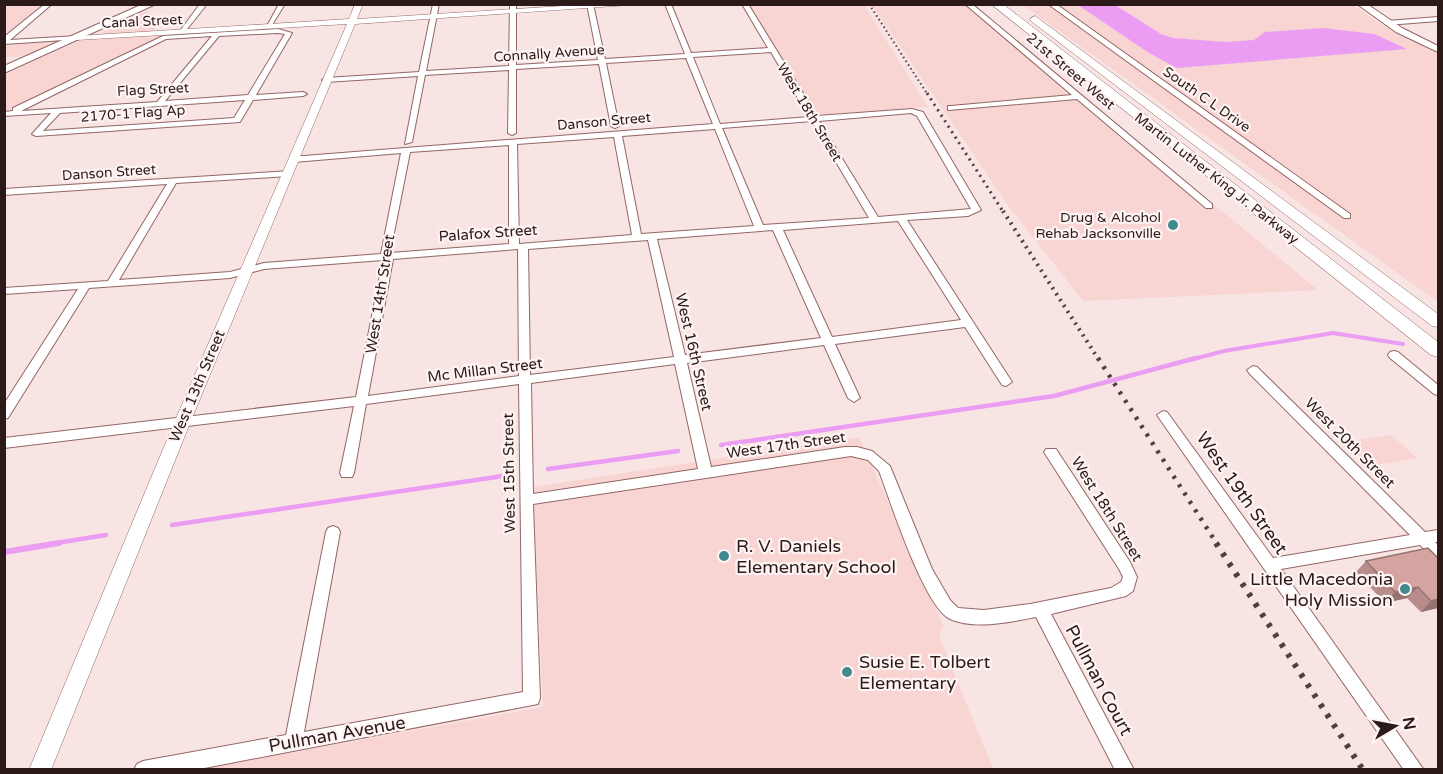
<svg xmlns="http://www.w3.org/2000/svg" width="1443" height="774" viewBox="0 0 1443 774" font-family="'Varela Round',sans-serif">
<rect width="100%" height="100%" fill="#f8e4e2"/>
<!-- built -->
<g fill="#f8d4d2">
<polygon points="45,5 5,38 5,7"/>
<polygon points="749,5 864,5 928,107 817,115"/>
<polygon points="872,5 971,5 1318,290 1083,301 1010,208"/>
<polygon points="1023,5 1353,5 1379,23 1438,52 1438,302"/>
<polygon points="146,11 163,19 152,32 106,34 100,33"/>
<polygon points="164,35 5,112 5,74 79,41"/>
<polygon points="63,40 30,56 5,57 5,46 7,44"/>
<polygon points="1391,435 1417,458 1369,466 1357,454 1362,453 1350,441"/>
<polygon points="859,437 943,625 939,636 993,769 197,770 543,707 533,487"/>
</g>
<!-- water -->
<polygon fill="#eb9df4" points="1078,5 1115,5 1161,34 1173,38 1225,42 1254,40 1265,32 1323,28 1374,34 1407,49 1177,68 1149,53"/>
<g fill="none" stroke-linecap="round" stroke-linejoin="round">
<!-- stream-far2 -->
<polyline stroke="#eb9df4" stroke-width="4" points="1190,360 1224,351 1333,333 1403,344"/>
<!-- stream-far1 -->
<g stroke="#eb9df4" stroke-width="4.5">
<polyline points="721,445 1054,396 1196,358"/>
<polyline points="548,469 678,451"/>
<polyline points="172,525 503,476"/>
<polyline points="50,544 106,535"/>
</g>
<!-- stream -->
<polyline stroke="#eb9df4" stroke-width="6" points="4,552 59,543"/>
<!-- minor casing -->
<g stroke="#936765" stroke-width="2">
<g id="minor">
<polygon points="45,4 52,4 10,40 77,36 80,38 79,39 4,44 4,37"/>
<polygon points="200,4 207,4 184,33 180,33 180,31"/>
<polygon points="279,4 285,4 270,28 266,28"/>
<path d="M433,4H439L426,71L509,66L510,4H516V65L598,60L587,4H593L605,59L685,54L665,4H671L691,53L768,48L742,4H748L817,116L912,109L923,112L981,210L968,216L907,220L1012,382L1006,386L1002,385L965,327L835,344L860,398L854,402L848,398L824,345L687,363L711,467L845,447H857L872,451L890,466L932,569L950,600L958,608L984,610L1030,604L1111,588L1121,582L1123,577L1119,569L1044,452L1046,449H1056L1130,562L1137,577L1133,591L1126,596L1051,614L1134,770H1115L1036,617C1010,622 975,630 950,619C924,607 890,500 879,471L868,460L851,456L533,504L540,698L538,704L194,770H134L137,764L143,761L286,735L326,532L328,528L333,526L338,528L340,532L304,732L523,692L519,384L366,404L354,473L352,477H342L340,473L354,406L4,448V438L356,397L383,260L264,269L230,278L89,288L8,418L4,419V404L78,289L4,294V288L108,281L167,184L4,195V189L291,171V175L288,176L176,183L119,280L230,272L264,263L381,254L401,153L294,162L291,161V157L713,124L686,58L606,63L619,126L615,128L611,126L599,64L516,69V133L512,135L508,133L509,70L425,75L412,142L405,144L418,76L326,82L322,80L326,78L419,72ZM771,52L809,117L720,124L693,57ZM911,113L917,116L971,209L878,217L819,121ZM812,121L869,218L763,225L722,128ZM715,129L754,226L641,234L622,136ZM614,137L632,235L519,244L517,144ZM509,145V244L390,253L410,152ZM898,221L961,320L832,337L783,230ZM773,230L821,338L685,355L657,239ZM648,240L674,357L530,375L528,249ZM518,249L519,376L368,396L393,259ZM675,364L698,469L533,494L531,383Z"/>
<polygon points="965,4 972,4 1212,204 1212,208 1206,208 1077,99 948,110 948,106 951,106 1072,95"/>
<polygon points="1048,4 1056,4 1350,214 1350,218 1344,218"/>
<polygon points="1438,17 1438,21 1387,25 1384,23 1387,21"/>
<path d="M278,29L292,33L256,95L303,92L307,94L303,96L253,100L240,122L36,136L32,134L51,113L4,116V112L13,111V108L163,36ZM278,33L285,34L248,95L165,101L219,36ZM212,36L157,102L21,111L166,39ZM245,100L234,118L43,131L60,113Z"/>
<polygon points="1394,351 1398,352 1438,385 1438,395 1434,394 1390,358 1388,355 1390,352"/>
<polygon points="1253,366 1257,367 1425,532 1438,530 1438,542 1435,542 1438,545 1438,560 1433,558 1420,545 1281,569 1424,770 1404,770 1157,415 1163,411 1167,412 1273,558 1410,535 1249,373 1247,370"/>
</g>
</g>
<!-- tertiary casing -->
<g stroke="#936765" stroke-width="1">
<polygon id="tertiary" points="355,4 363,4 357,19 594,4 643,4 355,24 190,423 51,770 29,770 174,423 347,24 77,40 73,38 77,36 349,19"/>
</g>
<!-- secondary casing -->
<g stroke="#936765" stroke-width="2">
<polygon id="secondary" points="1357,4 1367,4 1402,28 1438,46 1438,52 1396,32"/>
</g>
<!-- primary casing -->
<g stroke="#936765" stroke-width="2">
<polygon id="primary" points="143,4 156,4 4,73 4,66"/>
</g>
<!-- trunk casing -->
<g stroke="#936765" stroke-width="1">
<g id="trunk">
<polygon points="991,4 1003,4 1438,342 1438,357 1431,355"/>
<polygon points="1035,16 1438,314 1438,327 1432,326 1031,21 1030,19"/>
</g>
</g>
<!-- minor -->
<use href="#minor" fill="#fff" fill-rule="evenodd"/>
<!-- tertiary -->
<use href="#tertiary" fill="#fff" fill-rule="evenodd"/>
<!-- secondary -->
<use href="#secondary" fill="#fff" fill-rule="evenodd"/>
<!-- primary -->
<use href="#primary" fill="#fff" fill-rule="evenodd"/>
<!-- trunk -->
<use href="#trunk" fill="#fff" fill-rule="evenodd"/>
<!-- rail-far4 -->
<polyline stroke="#513f3e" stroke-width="2" stroke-dasharray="1.5 3" stroke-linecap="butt" points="869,4 928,95"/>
<!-- rail-far3 -->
<polyline stroke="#513f3e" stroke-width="3" stroke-dasharray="2 4.5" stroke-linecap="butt" points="927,93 1004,213"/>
<!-- rail-far2 -->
<polyline stroke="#513f3e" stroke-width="4" stroke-dasharray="2 5" stroke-linecap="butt" points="1003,211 1099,360"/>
<!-- rail-far1 -->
<polyline stroke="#513f3e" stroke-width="4.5" stroke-dasharray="3 7" stroke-linecap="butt" points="1098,358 1217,544"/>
<!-- rail -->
<polyline stroke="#513f3e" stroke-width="6" stroke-dasharray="4 8" stroke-linecap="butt" points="1216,543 1363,770"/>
</g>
<!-- wall -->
<polygon fill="#b68d8a" points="1428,548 1438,608 1421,612 1407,598 1385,603 1356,572 1366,561"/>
<!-- shaded-wall -->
<g fill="#947371">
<polygon points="1418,587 1407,598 1385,603 1395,592"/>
<polygon points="1438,599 1438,608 1421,612 1431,601"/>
</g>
<!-- building -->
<polygon fill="#d4a4a1" stroke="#947371" stroke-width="1.5" points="1428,548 1438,558 1438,599 1431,601 1418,587 1395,592 1366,561"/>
<!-- markers -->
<g fill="#42898f" stroke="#fef4f3" stroke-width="2">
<circle cx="1173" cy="225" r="6"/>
<circle cx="724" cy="556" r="6"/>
<circle cx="1405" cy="589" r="6"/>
<circle cx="847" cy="672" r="6"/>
</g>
<g text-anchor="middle" stroke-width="4.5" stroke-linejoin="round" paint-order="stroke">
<!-- far-street labels -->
<g font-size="14" fill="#2c1a19" stroke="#fef4f3">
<text transform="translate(142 21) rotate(-3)" y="5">Canal Street</text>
<text transform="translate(549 53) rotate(-4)" y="5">Connally Avenue</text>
<text transform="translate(1071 71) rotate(40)" y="5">21st Street West</text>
<text transform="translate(153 89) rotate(-3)" y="5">Flag Street</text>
<text transform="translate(1207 99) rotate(35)" y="5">South C L Drive</text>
<text transform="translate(810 112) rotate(59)" y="5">West 18th Street</text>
<text transform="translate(133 113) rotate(-4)" y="5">2170-1 Flag Ap</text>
<text transform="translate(604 121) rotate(-5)" y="5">Danson Street</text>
<text transform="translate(109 172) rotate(-4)" y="5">Danson Street</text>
<text transform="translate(1217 178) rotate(38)" y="5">Martin Luther King Jr. Parkway</text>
</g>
<!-- far-poi labels -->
<g font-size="14" fill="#2c1a19" stroke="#fef4f3" text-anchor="end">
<text x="1161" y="222">Drug &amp; Alcohol<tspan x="1161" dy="16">Rehab Jacksonville</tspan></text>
</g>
<!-- street labels -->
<g font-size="15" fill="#2c1a19" stroke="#fef4f3">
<text transform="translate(488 233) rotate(-4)" y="5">Palafox Street</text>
<text transform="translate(380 294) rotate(-81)" y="5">West 14th Street</text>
<text transform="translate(694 352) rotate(77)" y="5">West 16th Street</text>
<text transform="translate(485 370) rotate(-7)" y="5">Mc Millan Street</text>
<text transform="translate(197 386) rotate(-67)" y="5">West 13th Street</text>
<text transform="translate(1350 443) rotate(45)" y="5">West 20th Street</text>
<text transform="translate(786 445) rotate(-8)" y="5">West 17th Street</text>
<text transform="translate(509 473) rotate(-91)" y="5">West 15th Street</text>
<text transform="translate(1107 509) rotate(58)" y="5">West 18th Street</text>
</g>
<!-- near-street labels -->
<g font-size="18" fill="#2c1a19" stroke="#fef4f3">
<text transform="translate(1242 493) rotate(55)" y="6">West 19th Street</text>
<text transform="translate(1099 680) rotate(62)" y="6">Pullman Court</text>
<text transform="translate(337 734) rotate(-10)" y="6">Pullman Avenue</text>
</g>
<!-- near-poi labels -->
<g font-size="18" fill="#2c1a19" stroke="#fef4f3" text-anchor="start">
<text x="736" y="552">R. V. Daniels<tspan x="736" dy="21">Elementary School</tspan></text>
<text x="1393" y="585" text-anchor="end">Little Macedonia<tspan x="1393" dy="21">Holy Mission</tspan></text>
<text x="859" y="668">Susie E. Tolbert<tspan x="859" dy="21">Elementary</tspan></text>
</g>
</g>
<!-- border -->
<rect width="1443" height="774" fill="none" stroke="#2c1a19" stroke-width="12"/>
<!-- north arrow -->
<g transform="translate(1395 726) rotate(80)" stroke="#fef4f3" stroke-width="4.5" paint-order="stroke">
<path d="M0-4.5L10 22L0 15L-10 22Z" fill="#2c1a19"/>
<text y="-9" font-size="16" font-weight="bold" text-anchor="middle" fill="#2c1a19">N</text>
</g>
</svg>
